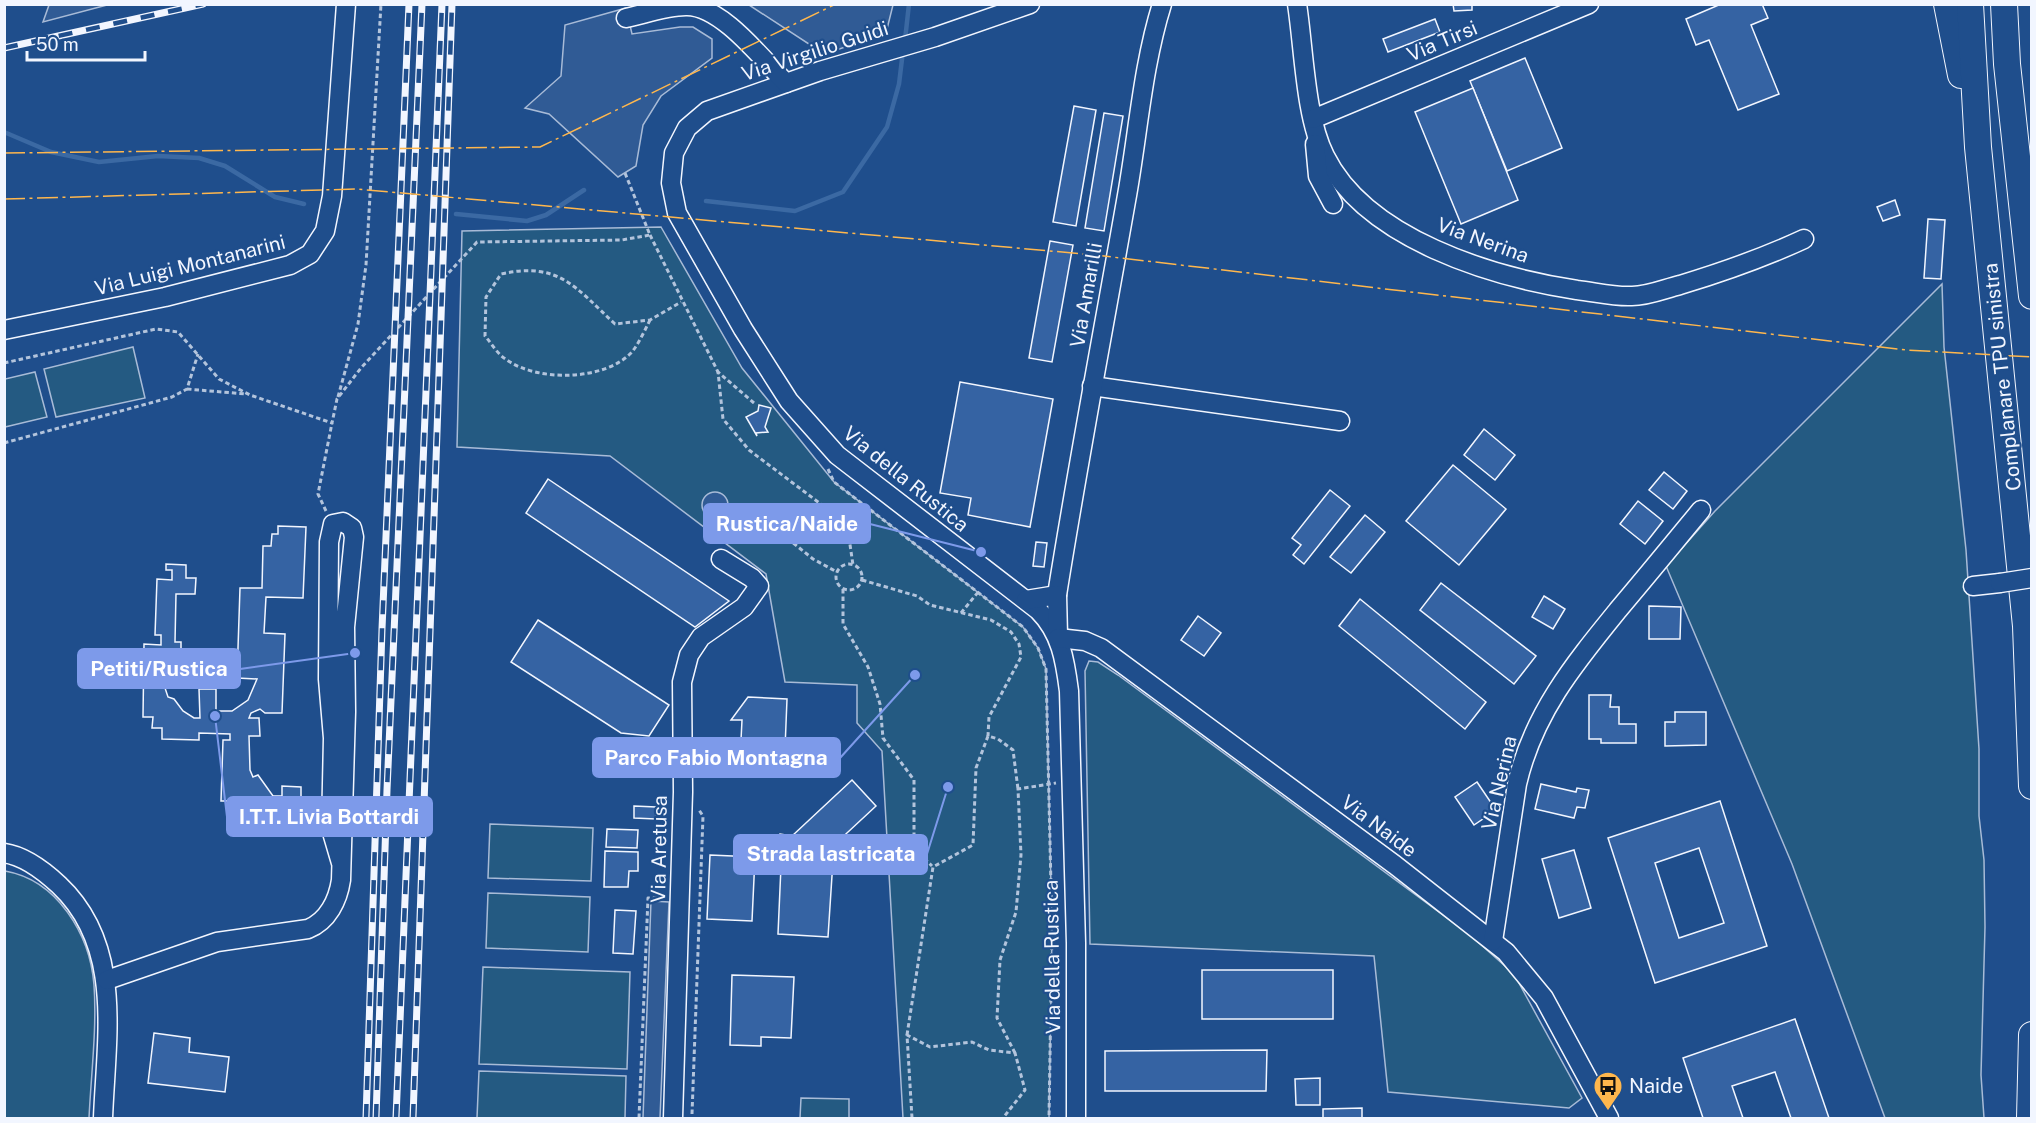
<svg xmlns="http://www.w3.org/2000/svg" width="2036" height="1123" viewBox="0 0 2036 1123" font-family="'Public Sans',sans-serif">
<rect width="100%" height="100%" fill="#1f4e8c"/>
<!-- green -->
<g fill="#245a82" stroke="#a8bbd7" stroke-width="1.5">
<polygon points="661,227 742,368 834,482 1023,627 1038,648 1046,669 1052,930 1049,1118 903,1118 882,751 857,723 857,685 785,682 766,574 610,456 457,447 462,231"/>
<polygon points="1942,284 1944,347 1966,550 1979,749 1979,816 1984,860 1985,927 1981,1075 1984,1118 1885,1118 1792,864 1666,566 1715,511"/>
<polygon points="133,347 145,398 56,417 44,369"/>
<polygon points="35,372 47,417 5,427 5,379"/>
<polygon points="1089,661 1098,662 1118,675 1470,935 1514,974 1582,1098 1569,1108 1388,1092 1374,956 1090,944 1085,671"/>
<polygon points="490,824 593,828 591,881 488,878"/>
<path d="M5,871C57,880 90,934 94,985C97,1029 91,1075 89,1118H5Z"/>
<polygon points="488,893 590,897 588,952 486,948"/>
<polygon points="483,967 630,972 627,1069 479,1064"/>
<polygon points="479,1071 626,1076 625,1118 477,1118"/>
<polygon points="801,1098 849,1099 849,1118 800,1118"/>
</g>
<!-- parking -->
<g fill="#305b95" stroke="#a8bbd7" stroke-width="1.5">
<polygon points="49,5 49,4 107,5 43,22"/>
<polygon points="749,5 893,5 887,29 876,36 831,52 815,48"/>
<polygon points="626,8 632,34 680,27 693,27 712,39 712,58 661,96 643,125 636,166 618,177 549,114 525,108 561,76 565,25"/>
<circle cx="715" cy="505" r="13"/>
<polygon points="651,901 669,902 660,1118 643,1118"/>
</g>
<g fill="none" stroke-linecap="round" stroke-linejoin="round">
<!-- stream -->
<g stroke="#3b69a3" stroke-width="4.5">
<polyline points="905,40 909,4"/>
<polyline points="4,132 51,152 99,162 158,156 199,158 225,166 275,197 304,204"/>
<polyline points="706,201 795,211 843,192 887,127 899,84 903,51"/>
<polyline points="456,214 527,221 546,215 584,190"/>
</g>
</g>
<!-- building -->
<g fill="#3563a3" stroke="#f2f6ff" stroke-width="1.5" fill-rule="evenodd">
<polygon points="1453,4 1472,4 1472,10 1454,11"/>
<polygon points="1721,4 1762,4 1768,18 1751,25 1779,94 1738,110 1709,40 1696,45 1686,19"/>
<polygon points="1435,19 1440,32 1388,52 1383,39"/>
<polygon points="1525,58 1562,148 1507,171 1470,81"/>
<polygon points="1473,88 1518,200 1461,224 1415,112"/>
<polygon points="1074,106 1096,110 1076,226 1053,222"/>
<polygon points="1104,113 1123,116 1104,231 1085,228"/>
<polygon points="1895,200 1900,215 1883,221 1877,207"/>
<polygon points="1928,219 1945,220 1941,279 1924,278"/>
<polygon points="1050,241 1073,245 1052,362 1029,358"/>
<polygon points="960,382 1053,399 1030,527 968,515 971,498 940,493"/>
<polygon points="759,405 771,408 765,427 768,432 756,433 757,436 746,417 758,411"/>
<polygon points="1484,429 1515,455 1495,480 1464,455"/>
<polygon points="1453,465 1506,509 1459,565 1406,521"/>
<polygon points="1664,472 1687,491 1673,509 1649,490"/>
<polygon points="548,479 729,601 695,627 526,513"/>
<polygon points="1330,490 1350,506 1304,564 1293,555 1301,545 1292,538"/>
<polygon points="1638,501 1663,521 1645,544 1620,524"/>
<polygon points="1365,515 1385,532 1351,573 1330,557"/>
<polygon points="278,526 306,527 303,598 266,597 264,633 285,634 282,713 265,713 260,709 251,713 249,718 259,718 260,736 249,736 250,770 253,777 258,775 273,796 282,796 282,786 301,787 301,815 285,815 285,821 242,820 242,809 232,809 232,801 221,801 223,740 230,740 230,734 199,733 199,740 162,739 162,728 152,728 153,717 143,717 144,644 161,645 161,635 155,635 157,579 172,580 172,570 166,570 166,564 186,565 186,578 196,578 195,594 176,594 175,642 181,642 181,658 165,658 164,685 168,697 174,699 183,711 194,718 200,718 199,689 216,689 216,711 232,711 248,700 257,679 237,678 240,588 262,588 263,546 271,546 272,534 278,534"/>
<polygon points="1036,542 1047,543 1044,567 1033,566"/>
<polygon points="1441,583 1536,656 1514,684 1420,610"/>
<polygon points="1544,596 1565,609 1553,629 1532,617"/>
<polygon points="1360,599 1486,702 1465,729 1339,626"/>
<polygon points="1649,606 1681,607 1680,639 1649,639"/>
<polygon points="1198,616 1221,633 1204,656 1181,640"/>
<polygon points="538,620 669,705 649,736 621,733 511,662"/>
<polygon points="1589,695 1611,695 1610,707 1619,707 1619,724 1636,724 1636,743 1601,743 1601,739 1589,739"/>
<polygon points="748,697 787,699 784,774 727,772 729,740 741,740 742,720 731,720"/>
<polygon points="1675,712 1706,712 1706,745 1665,746 1665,722 1675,722"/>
<polygon points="852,780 876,806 834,845 828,937 778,934 781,866 766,859 765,850 768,842 780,834 792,836"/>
<polygon points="1477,782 1496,810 1474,825 1455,797"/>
<polygon points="1541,784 1576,792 1577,788 1589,790 1585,808 1577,807 1574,818 1535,809"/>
<path d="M1720,801L1767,946L1655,983L1608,838ZM1699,848L1724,923L1679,938L1655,863Z"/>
<polygon points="634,806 656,807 656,819 634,818"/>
<polygon points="607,829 638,830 637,848 606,847"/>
<polygon points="1574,850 1591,908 1559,918 1542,859"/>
<polygon points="605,851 638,852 638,871 629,871 628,887 604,887"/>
<polygon points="710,855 755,857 752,921 707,919"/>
<polygon points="615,910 636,911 633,954 613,953"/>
<rect x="1202" y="970" width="131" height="49"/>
<polygon points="732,975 794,977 791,1038 761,1037 761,1046 730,1045"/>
<polygon points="1795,1019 1829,1118 1791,1118 1775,1072 1732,1086 1743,1118 1703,1118 1683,1058"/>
<polygon points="154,1033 190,1038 189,1052 229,1057 225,1092 148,1083"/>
<polygon points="1267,1050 1266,1091 1105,1091 1105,1051"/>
<polygon points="1320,1078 1320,1105 1296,1105 1295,1079"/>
<polygon points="1362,1108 1362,1118 1323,1118 1323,1109"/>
</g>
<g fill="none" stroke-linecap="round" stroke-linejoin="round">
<!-- minor casing -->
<g stroke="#f2f6ff" stroke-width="21">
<g id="minor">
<path d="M1030,4L935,37L820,71L707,111L687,128L674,153L671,183L677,213L743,329L789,401L837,455L1038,610C1061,633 1065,660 1069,691L1076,943V1118"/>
<path d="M1297,4C1304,49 1305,117 1325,156C1366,239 1492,277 1577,290C1595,292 1614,297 1632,296C1648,296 1664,289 1680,285C1723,272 1763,258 1804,239"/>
<path d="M626,18C645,14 666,6 686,6C721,5 762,59 786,83"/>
<polyline points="1313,119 1589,4"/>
<polyline points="1315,144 1318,176 1333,204"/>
<polyline points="4,330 165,297 290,265 310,254 325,231 332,196 346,4"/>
<polyline points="1092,386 1340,421"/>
<polyline points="1973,586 2000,583"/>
<path d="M1057,595C1078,463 1103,332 1126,201C1138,136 1142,68 1162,4"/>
<polyline points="1026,600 1057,595 1058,636"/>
<polyline points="1058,638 1085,641 1101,648 1395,865 1506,952 1544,998 1609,1118"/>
<path d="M4,853C25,856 44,871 59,885C124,946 106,1038 103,1118"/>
<path d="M1493,941L1517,784C1533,714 1574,664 1618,610C1646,577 1673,544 1701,510"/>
<path d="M107,980L217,942L308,929C328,921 338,900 341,880L346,712L345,627L354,537L352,528L343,522L333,524L329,542L328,679L333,738L331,829L341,863"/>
<polyline points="673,1118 683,792 682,682 689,655 701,637 744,607 759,586 752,578 721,559"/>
</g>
</g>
<!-- highway casing -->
<g stroke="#f2f6ff" stroke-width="28">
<g id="highway">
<polyline points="1947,4 1961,75"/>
<polyline points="1970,4 1978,147 2026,626 2032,786"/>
<polyline points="2004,4 2007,64 2032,296"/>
<polyline points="2030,1118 2032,1035"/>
</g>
</g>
<!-- path -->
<g stroke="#b3c4dc" stroke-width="3" stroke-dasharray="4.5 3" stroke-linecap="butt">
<polyline points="650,235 718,372"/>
<path d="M650,320C645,330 639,343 632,352C605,381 538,382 507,360C498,355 492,344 485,336L486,297L501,274C559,261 576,288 615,324L650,320L681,302"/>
<polyline points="4,363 156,329 178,332 219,379 250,395 332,423 337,399 361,368 477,242 622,240 650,235 625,173"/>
<polyline points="187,389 246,394"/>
<polyline points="338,397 358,324 366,265 381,4"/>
<polyline points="754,403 718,372 723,419 749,450 838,517 848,531 853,565"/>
<polyline points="4,443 172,397 187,389 198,354"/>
<polyline points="828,469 834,482 1023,627 1038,648 1046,669 1052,930 1049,1118"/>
<polyline points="326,511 318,494 332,423"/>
<polyline points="726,513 747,517 776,529 813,559 837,572"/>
<circle cx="849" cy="577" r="13"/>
<polyline points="862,580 917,596 930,605 991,620 1011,632 1019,644 1021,657 989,717 988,736"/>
<polyline points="843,589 843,624 868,667 880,704 883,738 914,780 914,848 932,866"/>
<polyline points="961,613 979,591"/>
<polyline points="907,1035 933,867 973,845 976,768 988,736 998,739 1013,750 1018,789"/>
<polyline points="1015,1053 997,1018 1000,960 1016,912 1021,855 1018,789 1056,783"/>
<polyline points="692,1114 703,816 699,810"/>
<polyline points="639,1118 648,898 663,898"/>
<polyline points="912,1118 907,1035 930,1047 972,1042 989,1050 1015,1053 1025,1090 1003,1118"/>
</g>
<!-- minor -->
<use href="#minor" stroke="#1f4e8c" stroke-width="18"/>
<!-- highway -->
<use href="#highway" stroke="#1f4e8c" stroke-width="26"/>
<!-- rail casing -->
<g stroke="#f2f6ff" stroke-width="7">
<g id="rail">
<polyline points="4,48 203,4"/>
<polyline points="366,1118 382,629 409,4"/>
<polyline points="376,1118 387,790 422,4"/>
<polyline points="396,1118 442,4"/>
<polyline points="413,1118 452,4"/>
</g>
</g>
<!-- rail -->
<use href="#rail" stroke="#1f4e8c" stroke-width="4.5" stroke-dasharray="14" stroke-linecap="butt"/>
<!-- minor-bridge casing -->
<g stroke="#f2f6ff" stroke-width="21" stroke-linecap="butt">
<polyline id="minor-bridge" points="2000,583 2032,578"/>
</g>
<!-- minor-bridge -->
<use href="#minor-bridge" stroke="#1f4e8c" stroke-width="18"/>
<!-- power -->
<g stroke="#ffb74d" stroke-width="1.5" stroke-dasharray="21 4.5 3 4.5" stroke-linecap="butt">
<polyline points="4,153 540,147 836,4"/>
<polyline points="4,199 357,189 1095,255 1907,350 2032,357"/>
</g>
</g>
<!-- icons -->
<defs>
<g id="bus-pin" transform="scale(1.5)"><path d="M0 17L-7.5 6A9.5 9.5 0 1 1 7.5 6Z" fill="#ffb74d" stroke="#1f4e8c"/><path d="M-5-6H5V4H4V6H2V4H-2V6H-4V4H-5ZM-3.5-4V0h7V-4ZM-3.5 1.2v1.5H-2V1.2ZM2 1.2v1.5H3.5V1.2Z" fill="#111"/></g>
</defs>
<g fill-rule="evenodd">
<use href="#bus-pin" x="1608" y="1086"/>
</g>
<g text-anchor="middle" stroke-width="4.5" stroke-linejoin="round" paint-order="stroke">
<!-- street labels -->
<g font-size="20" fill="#f2f6ff" stroke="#1f4e8c">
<text transform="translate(1442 41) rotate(-23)" y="7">Via Tirsi</text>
<text transform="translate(815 51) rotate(-18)" y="7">Via Virgilio Guidi</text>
<text transform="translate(1483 240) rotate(20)" y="7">Via Nerina</text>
<text transform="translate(190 265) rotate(-14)" y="7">Via Luigi Montanarini</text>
<text transform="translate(1086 295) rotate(-80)" y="7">Via Amarilli</text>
<text transform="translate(2002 377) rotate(-96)" y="7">Complanare TPU sinistra</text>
<text transform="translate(906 479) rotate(39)" y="7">Via della Rustica</text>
<text transform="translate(1499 783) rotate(-77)" y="7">Via Nerina</text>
<text transform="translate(1379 826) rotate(37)" y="7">Via Naide</text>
<text transform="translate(659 849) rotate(-89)" y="7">Via Aretusa</text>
<text transform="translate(1052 957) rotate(-91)" y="7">Via della Rustica</text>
</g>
<!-- poi labels -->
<g font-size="20" fill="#f2f6ff" stroke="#1f4e8c" text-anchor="start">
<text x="1629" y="1093">Naide</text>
</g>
</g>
<!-- callouts -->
<path fill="none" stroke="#7d9aea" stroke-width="2" d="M981 552L870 524M355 653L240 669M915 675L840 758M215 716L227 817M948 787L927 854"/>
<g fill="#7d9aea" stroke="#1f4e8c" stroke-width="2">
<circle cx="981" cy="552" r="6"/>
<circle cx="355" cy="653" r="6"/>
<circle cx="915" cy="675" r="6"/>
<circle cx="215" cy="716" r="6"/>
<circle cx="948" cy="787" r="6"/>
</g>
<g fill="#7d9aea" stroke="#7d9aea" stroke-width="2">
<rect x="704" y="504" width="166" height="39" rx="6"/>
<rect x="78" y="649" width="162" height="39" rx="6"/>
<rect x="593" y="738" width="247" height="39" rx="6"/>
<rect x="227" y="797" width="205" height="39" rx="6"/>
<rect x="734" y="835" width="193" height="39" rx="6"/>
</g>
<g font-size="21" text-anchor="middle" font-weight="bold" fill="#fff">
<text x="787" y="531">Rustica/Naide</text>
<text x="159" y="676">Petiti/Rustica</text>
<text x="716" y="765">Parco Fabio Montagna</text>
<text x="329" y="824">I.T.T. Livia Bottardi</text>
<text x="831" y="861">Strada lastricata</text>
</g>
<!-- border -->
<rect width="2036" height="1123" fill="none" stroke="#f2f6ff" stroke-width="12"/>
<!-- scale -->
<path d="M27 51v9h118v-9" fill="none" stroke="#f2f6ff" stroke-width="3"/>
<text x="36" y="51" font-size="18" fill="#f2f6ff" stroke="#1f4e8c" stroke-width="4.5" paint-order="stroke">50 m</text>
</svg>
